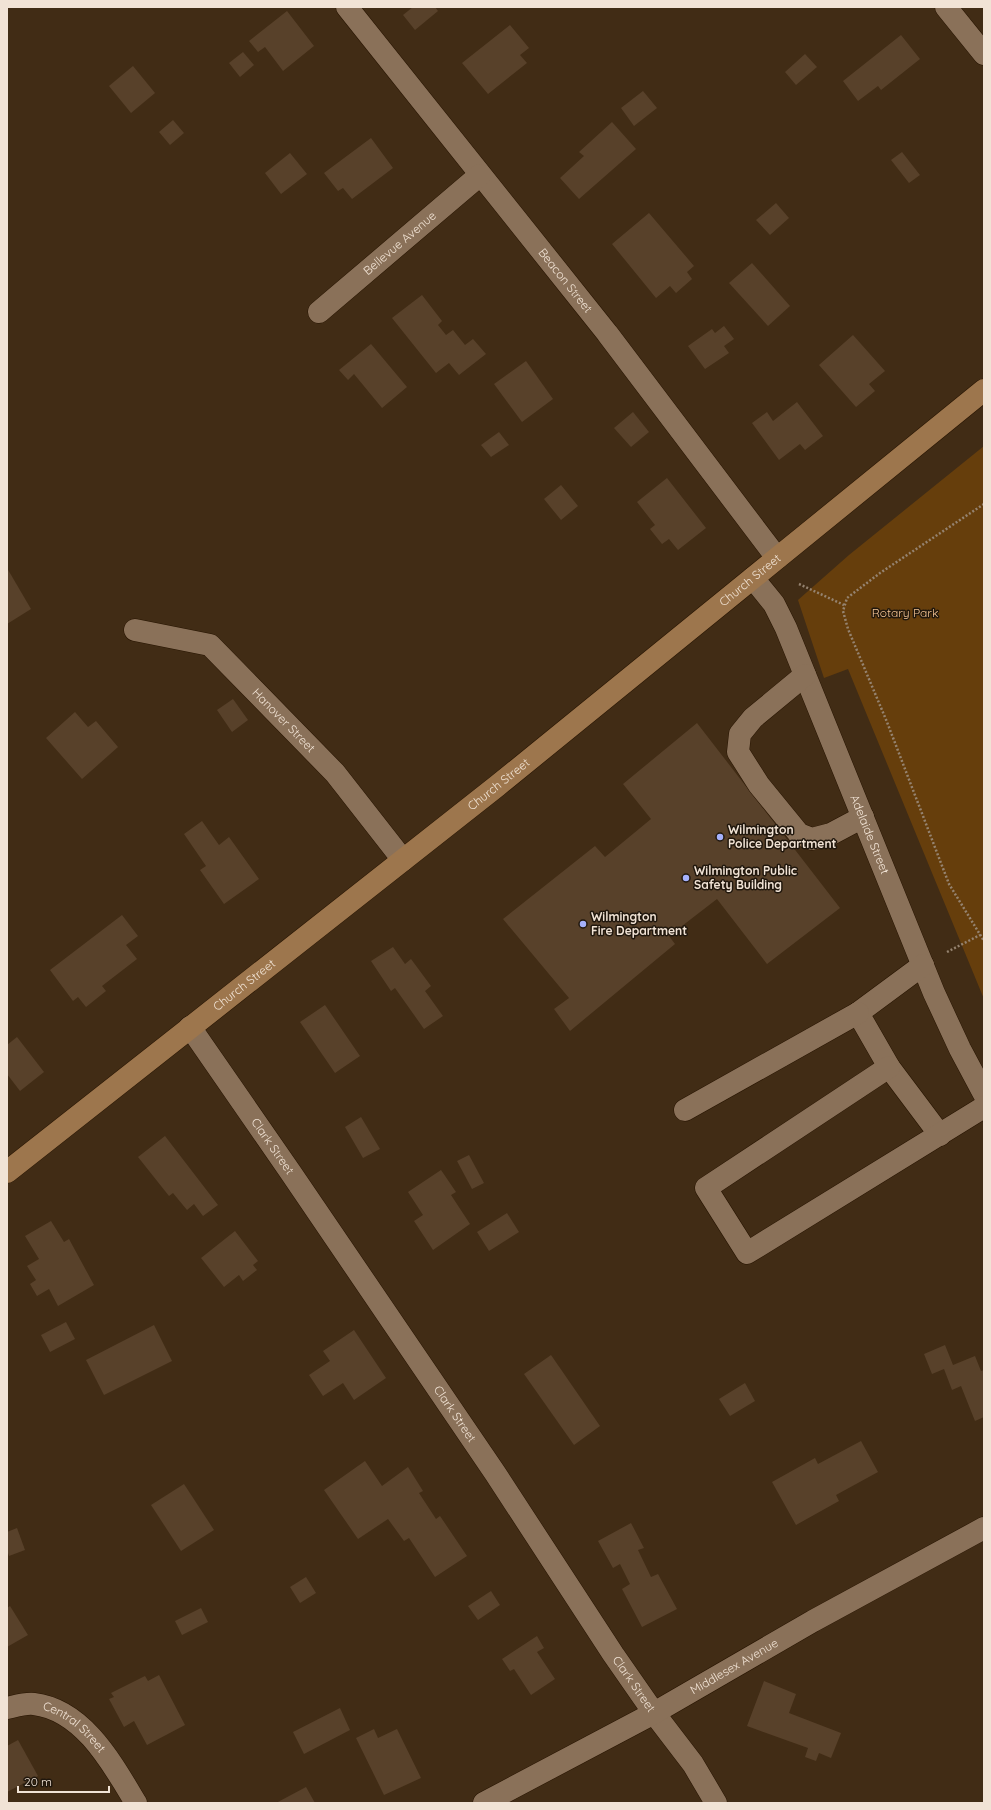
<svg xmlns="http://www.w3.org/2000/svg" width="991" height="1810" viewBox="0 0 991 1810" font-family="Quicksand,sans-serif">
<rect width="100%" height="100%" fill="#412c15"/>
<!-- green -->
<polygon fill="#663e0c" points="984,446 984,999 848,669 824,678 798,600 849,555"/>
<!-- building -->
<g fill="#58412a">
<polygon points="413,7 435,7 438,11 415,30 403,15"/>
<polygon points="287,11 314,46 283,71 265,47 258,52 249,41"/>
<polygon points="510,25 529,48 520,55 527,63 488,94 462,63"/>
<polygon points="901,35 920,59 881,90 878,86 858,101 843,81"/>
<polygon points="243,52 254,65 240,77 229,63"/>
<polygon points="805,54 817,67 796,85 785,72"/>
<polygon points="133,66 155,93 131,113 109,86"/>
<polygon points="643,91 657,108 634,126 621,108"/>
<polygon points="173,120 184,133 170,145 159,132"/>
<polygon points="612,122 636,149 579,199 560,178 584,156 579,152"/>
<polygon points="371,138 393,168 352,199 343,188 338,191 324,173"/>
<polygon points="902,152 920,175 909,183 891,160"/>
<polygon points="290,153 307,174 281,194 265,173"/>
<polygon points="776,203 789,218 770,235 756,220"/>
<polygon points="649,213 694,266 687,272 692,279 676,293 670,286 656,298 612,244"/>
<polygon points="752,263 790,306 768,326 729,283"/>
<polygon points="422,295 442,321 438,325 446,335 453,330 465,345 473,339 486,354 459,375 449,363 436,373 392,318"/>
<polygon points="724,326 734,339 724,346 729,353 705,369 688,346 712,329 715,333"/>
<polygon points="853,335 885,371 869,384 875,391 856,407 819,365"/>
<polygon points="371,344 407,387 382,408 354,374 348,380 339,370"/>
<polygon points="526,361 553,399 522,422 494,384"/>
<polygon points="797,402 823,436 805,450 800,444 779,460 752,423 767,412 773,421"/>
<polygon points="633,412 649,432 631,447 614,428"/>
<polygon points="499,432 509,445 491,457 481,445"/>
<polygon points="667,478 706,528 678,550 669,539 662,544 650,529 655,525 637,502"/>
<polygon points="561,485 578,506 561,520 544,499"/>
<polygon points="7,568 31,609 7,624"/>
<polygon points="233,699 248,720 232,732 217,710"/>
<polygon points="75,712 88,727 96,721 118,747 82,779 46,738"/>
<polygon points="697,723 840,908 767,964 717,899 669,936 675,944 570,1031 554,1009 569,998 503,919 595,846 605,857 651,819 623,784"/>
<polygon points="202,821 219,845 229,837 259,879 224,904 200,870 206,866 184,834"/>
<polygon points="122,915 138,936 126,945 137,959 102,986 106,991 86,1007 78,997 73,1001 50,970"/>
<polygon points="393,947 405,964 411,959 431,986 425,991 443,1016 424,1029 395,988 391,991 371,961"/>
<polygon points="325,1005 360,1056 335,1073 300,1022"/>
<polygon points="17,1037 44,1072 20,1091 7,1074 7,1045"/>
<polygon points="361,1117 380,1149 363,1158 345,1127"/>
<polygon points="165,1136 218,1205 203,1216 194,1204 187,1210 173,1193 169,1196 138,1157"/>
<polygon points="469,1155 484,1183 472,1189 457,1161"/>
<polygon points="441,1170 456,1192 451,1195 470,1224 433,1250 414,1221 423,1215 408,1192"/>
<polygon points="507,1213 519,1232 489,1251 477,1232"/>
<polygon points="51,1221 64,1242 69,1239 94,1285 58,1306 49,1289 37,1296 30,1284 36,1280 27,1266 39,1259 25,1236"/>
<polygon points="235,1231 258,1261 253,1265 257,1270 243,1281 239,1275 224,1287 201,1258"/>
<polygon points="66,1322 75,1339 50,1352 41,1335"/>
<polygon points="154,1325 172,1361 104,1395 86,1360"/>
<polygon points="354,1330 386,1378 354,1400 343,1383 323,1396 309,1375 330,1361 323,1351"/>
<polygon points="945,1345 953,1365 975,1356 981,1371 984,1370 984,1417 975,1421 961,1386 952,1390 944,1369 932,1374 924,1354"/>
<polygon points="551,1355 600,1426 574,1445 524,1374"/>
<polygon points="745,1383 755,1401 730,1416 719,1399"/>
<polygon points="861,1441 878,1472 836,1495 839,1501 796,1525 772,1482 815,1458 818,1464"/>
<polygon points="365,1461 382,1486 408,1467 423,1491 419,1493 436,1519 440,1516 467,1556 435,1577 409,1538 404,1541 388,1519 358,1539 324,1490"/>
<polygon points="184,1484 214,1530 181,1551 151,1505"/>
<polygon points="631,1523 644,1548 638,1550 651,1577 658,1574 677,1609 642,1627 622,1589 630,1584 620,1564 613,1568 598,1541"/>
<polygon points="17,1528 25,1550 9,1556 7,1550 7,1532"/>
<polygon points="306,1577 316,1593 300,1603 290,1587"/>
<polygon points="491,1591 500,1605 478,1620 468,1606"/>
<polygon points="10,1606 28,1635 7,1647 7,1608"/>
<polygon points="201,1608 208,1622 182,1635 175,1621"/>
<polygon points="537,1636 544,1648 537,1652 555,1679 531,1695 514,1669 510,1671 502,1659"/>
<polygon points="159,1675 185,1725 147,1745 134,1721 124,1727 109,1699 114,1697 111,1693 145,1676 148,1681"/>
<polygon points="764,1681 796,1694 789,1713 841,1733 831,1758 819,1753 816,1761 805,1757 808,1748 747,1726"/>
<polygon points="340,1708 350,1730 304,1754 293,1732"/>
<polygon points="374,1729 378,1738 397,1729 421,1778 384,1795 356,1738"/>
<polygon points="18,1740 38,1776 7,1792 7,1746"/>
<polygon points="306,1787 315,1803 276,1803"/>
</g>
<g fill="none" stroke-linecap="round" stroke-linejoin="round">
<!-- minor casing -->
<g stroke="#271400" stroke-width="23">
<g id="minor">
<path id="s1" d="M347,7L607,333L777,558"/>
<polyline points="946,7 984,54"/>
<path id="s2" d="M319,312L480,175"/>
<path id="s3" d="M753,578L774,604L786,628L934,993L960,1049L984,1094"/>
<path id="s4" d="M135,630L210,645L335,773L403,860"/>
<polyline points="805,675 753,718 740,734 738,752 759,785 799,834 812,839 831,834 863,817"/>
<polyline points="923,965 858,1013 889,1067 940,1135"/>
<path id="s5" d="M190,1027L291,1173L495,1473L613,1654L654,1713L693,1764L716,1803"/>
<polyline points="889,1067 706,1188 747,1253 984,1107"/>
<polyline points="685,1110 858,1013"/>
<path id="s6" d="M7,1708C16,1706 25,1703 34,1704C84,1710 113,1765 136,1803"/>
<path id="s7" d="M484,1803L654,1713L813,1621L984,1528"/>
</g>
</g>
<!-- major casing -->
<g stroke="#271400" stroke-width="23">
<g id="major">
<path id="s8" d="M7,1172L497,786L984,390"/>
</g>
</g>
<!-- path -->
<g stroke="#958370" stroke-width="2.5" stroke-dasharray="2 2" stroke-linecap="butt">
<polyline points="984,504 880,573 847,598 843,611 848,629 887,722 949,884 984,941"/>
<polyline points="799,584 844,605"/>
<polyline points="947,952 980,935"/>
</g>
<!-- minor -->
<use href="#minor" stroke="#8a7159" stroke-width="22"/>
<!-- major -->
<use href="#major" stroke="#9d764d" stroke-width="22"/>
</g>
<!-- markers -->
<g fill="#a5b1fc" stroke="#20170d" stroke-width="1.5">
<circle cx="720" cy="837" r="4"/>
<circle cx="686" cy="878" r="4"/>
<circle cx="583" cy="924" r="4"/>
</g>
<g text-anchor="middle" stroke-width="3" stroke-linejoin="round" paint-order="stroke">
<!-- street labels -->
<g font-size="12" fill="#f1e3d5" stroke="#20170d">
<text dy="4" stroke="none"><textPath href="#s2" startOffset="106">Bellevue Avenue</textPath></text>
<text dy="4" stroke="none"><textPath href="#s1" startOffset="350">Beacon Street</textPath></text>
<text dy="4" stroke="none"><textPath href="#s8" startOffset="950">Church Street</textPath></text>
<text dy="4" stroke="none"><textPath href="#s4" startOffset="182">Hanover Street</textPath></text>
<text dy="4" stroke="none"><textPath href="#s8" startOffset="626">Church Street</textPath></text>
<text dy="4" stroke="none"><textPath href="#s3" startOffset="283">Adelaide Street</textPath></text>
<text dy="4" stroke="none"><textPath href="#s8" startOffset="302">Church Street</textPath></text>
<text dy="4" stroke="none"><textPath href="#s5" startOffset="145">Clark Street</textPath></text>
<text dy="4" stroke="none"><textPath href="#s5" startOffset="469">Clark Street</textPath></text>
<text dy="4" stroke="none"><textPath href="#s7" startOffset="285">Middlesex Avenue</textPath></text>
<text dy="4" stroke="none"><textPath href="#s5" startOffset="793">Clark Street</textPath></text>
<text dy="4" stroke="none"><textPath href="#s6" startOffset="75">Central Street</textPath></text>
</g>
<!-- park labels -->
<g font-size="12" fill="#f7c695" stroke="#20170d">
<text x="905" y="617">Rotary Park</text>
</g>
<!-- poi labels -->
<g font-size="12" font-weight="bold" fill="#f1e3d5" stroke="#20170d" text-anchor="start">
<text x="728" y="834">Wilmington<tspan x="728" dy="14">Police Department</tspan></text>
<text x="694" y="875">Wilmington Public<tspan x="694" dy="14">Safety Building</tspan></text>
<text x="591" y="921">Wilmington<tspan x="591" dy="14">Fire Department</tspan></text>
</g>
</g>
<!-- border -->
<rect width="991" height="1810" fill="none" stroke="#f1e3d5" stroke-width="16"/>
<!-- scale -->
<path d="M18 1786v6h91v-6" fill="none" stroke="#f1e3d5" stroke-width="2"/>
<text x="24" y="1786" font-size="12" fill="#f1e3d5" stroke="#20170d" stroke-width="3" paint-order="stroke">20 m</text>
</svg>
